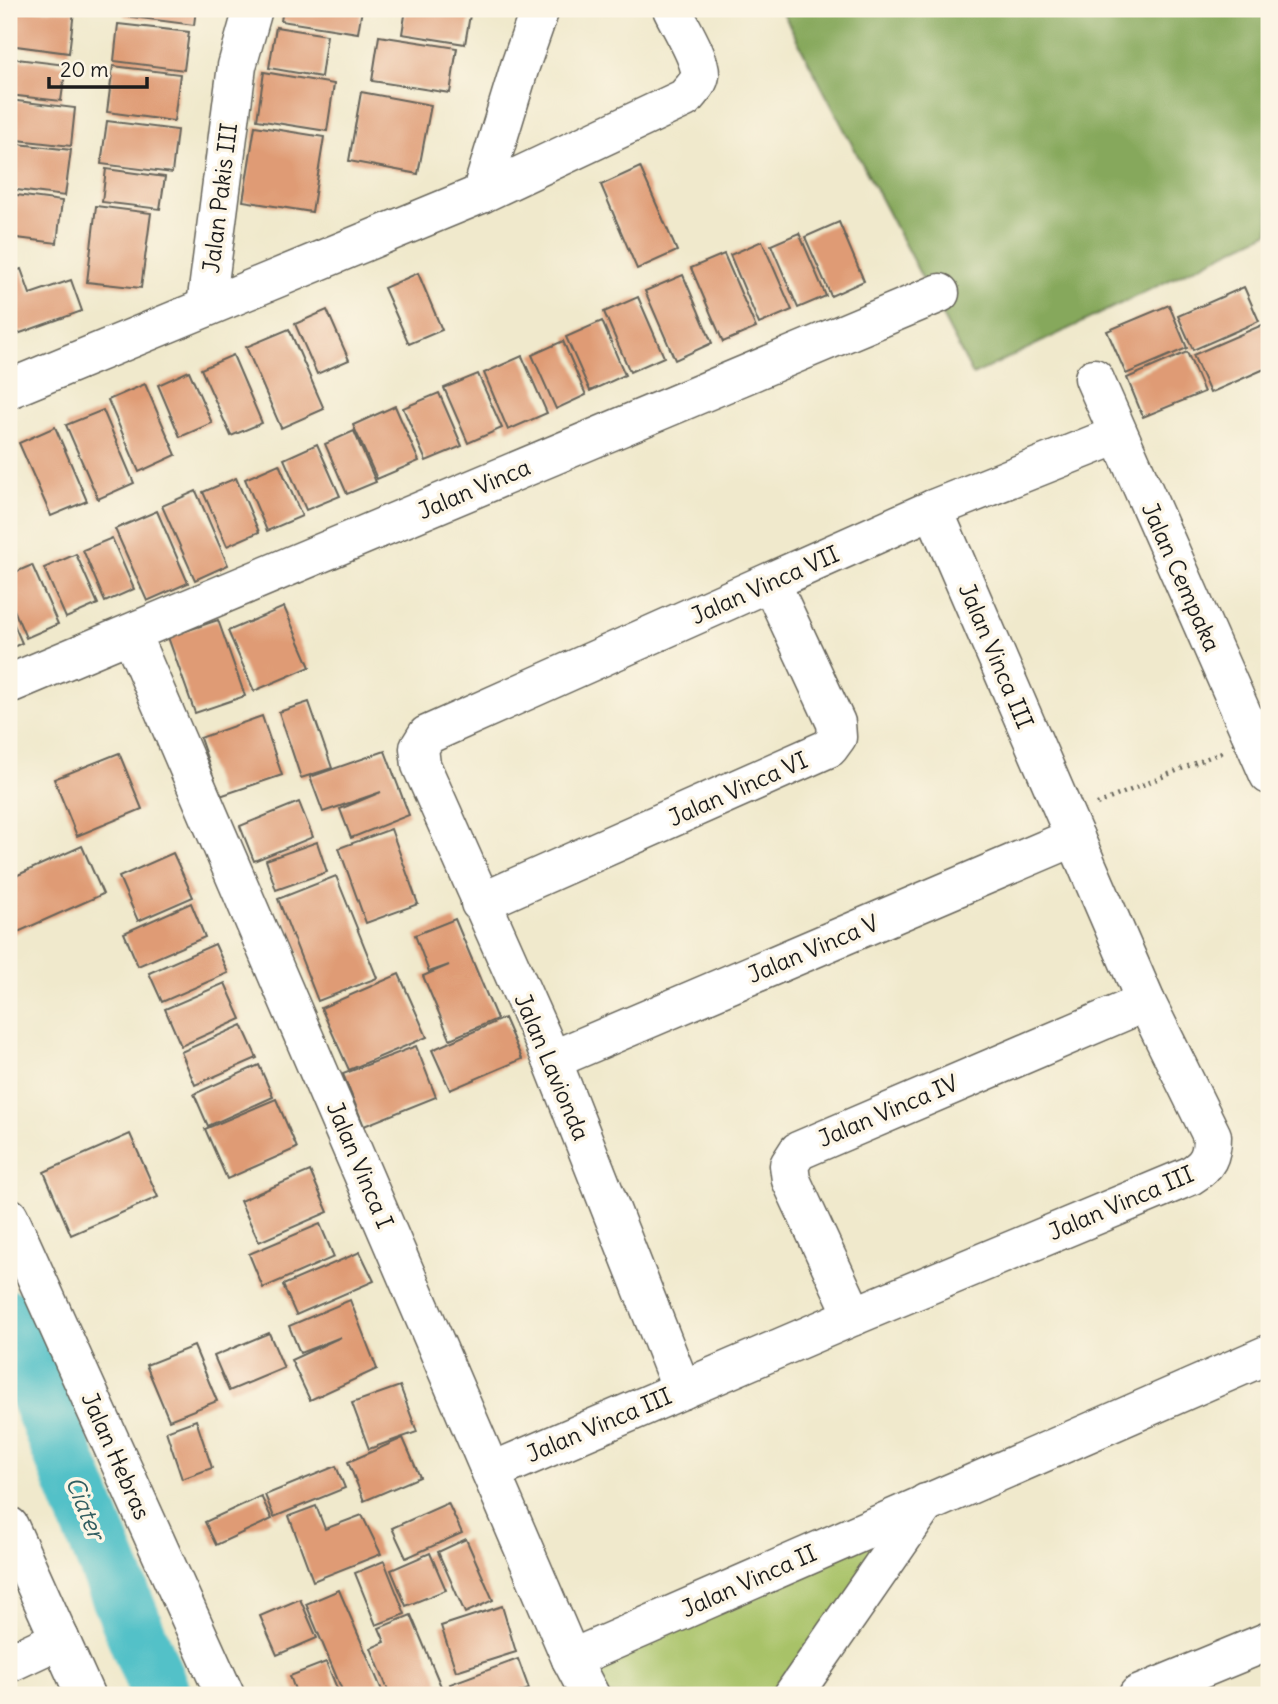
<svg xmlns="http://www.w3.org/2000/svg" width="1278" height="1704" viewBox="0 0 1278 1704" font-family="Delius,sans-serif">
<rect width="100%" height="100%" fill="#fcf5e5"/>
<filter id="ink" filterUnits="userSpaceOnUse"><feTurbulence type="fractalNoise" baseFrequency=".0143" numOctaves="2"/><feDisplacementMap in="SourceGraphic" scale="14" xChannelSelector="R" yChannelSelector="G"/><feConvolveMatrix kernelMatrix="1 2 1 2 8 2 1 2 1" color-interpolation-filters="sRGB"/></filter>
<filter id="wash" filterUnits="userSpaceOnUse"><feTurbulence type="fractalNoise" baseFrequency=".00686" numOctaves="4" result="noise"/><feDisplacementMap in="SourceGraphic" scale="28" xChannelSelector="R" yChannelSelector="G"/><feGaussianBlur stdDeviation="1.57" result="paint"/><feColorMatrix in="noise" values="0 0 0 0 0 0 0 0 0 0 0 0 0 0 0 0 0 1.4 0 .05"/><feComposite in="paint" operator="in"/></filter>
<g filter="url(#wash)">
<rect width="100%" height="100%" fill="#f0e9cc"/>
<!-- green -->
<polygon fill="#a8c268" stroke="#626f42" stroke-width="2" points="876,1534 879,1562 774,1695 607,1695 588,1658"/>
<!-- forest -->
<polygon fill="#86a85c" stroke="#51623c" stroke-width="2" points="781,9 1269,9 1269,232 973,375"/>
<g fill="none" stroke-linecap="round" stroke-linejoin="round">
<!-- river -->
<polyline stroke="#53c1c8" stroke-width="60" points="9,1320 161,1695"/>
</g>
<g id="blocks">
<!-- building -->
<g fill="#df9b75">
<polygon points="9,9 74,11 69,53 9,45"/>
<polygon points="125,9 196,9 194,25 124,16"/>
<polygon points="283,9 362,9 358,33 281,21"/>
<polygon points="406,9 471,9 465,44 402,34"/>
<polygon points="118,24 189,32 184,70 114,61"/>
<polygon points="276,27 327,35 321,77 269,68"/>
<polygon points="379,36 457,48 450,93 372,81"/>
<polygon points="9,58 66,65 61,101 9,95"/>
<polygon points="113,66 180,74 174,121 107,112"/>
<polygon points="264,72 334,84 327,131 257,120"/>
<polygon points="361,92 431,105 418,174 349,161"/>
<polygon points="9,100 75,108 71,146 9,139"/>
<polygon points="107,121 177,130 172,173 101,164"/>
<polygon points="255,126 324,137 312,212 243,201"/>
<polygon points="9,143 71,150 65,196 9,189"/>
<polygon points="640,167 677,251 637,269 601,185"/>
<polygon points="106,169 165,177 160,209 102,202"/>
<polygon points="9,194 62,201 57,243 9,237"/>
<polygon points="96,206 151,213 141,288 87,282"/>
<polygon points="839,222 864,281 831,296 805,237"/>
<polygon points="799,233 826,296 798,308 771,245"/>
<polygon points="762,241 792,310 759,324 730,255"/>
<polygon points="724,254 756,328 723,342 691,268"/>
<polygon points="21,269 30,294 71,280 82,311 9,337 9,273"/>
<polygon points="418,273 442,330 409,344 384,288"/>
<polygon points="683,275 712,343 675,360 645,291"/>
<polygon points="1244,287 1259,321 1193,350 1178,316"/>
<polygon points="638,297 664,357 630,372 604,312"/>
<polygon points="1169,305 1187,348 1126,374 1107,331"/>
<polygon points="327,310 349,360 317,374 295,324"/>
<polygon points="602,321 625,375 590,391 566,337"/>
<polygon points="1269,322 1269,367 1210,393 1193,355"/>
<polygon points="289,329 324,409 281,428 246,347"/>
<polygon points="563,341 586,395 556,409 532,355"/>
<polygon points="1187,352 1204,392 1143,417 1127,378"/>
<polygon points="233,355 262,423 231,436 201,369"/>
<polygon points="522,356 547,413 508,430 484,373"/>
<polygon points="189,371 212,423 180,437 158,385"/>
<polygon points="478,374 502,428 468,443 444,388"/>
<polygon points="145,384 176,455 139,472 108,400"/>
<polygon points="439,393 462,446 426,461 403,408"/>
<polygon points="395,406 419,461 377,479 353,425"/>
<polygon points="103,410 134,483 98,499 66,425"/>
<polygon points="55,427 87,501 51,516 19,443"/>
<polygon points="354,431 376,482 347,494 325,444"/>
<polygon points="317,444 340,496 306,510 284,459"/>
<polygon points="279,464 302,516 267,531 245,479"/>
<polygon points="236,478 259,532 227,546 203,492"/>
<polygon points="196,491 228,565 195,580 162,506"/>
<polygon points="157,511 188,583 147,601 115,529"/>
<polygon points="112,538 134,589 105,602 83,550"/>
<polygon points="76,554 98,604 66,618 44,568"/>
<polygon points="32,565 58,624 26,638 9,598 9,575"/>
<polygon points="284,607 310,667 254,691 228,631"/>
<polygon points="9,613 22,643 9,649"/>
<polygon points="218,620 245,696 195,713 168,637"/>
<polygon points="309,702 332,768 301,778 279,712"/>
<polygon points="262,716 282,775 220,796 200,738"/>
<polygon points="385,751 409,815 351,838 340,809 381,792 323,812 310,777"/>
<polygon points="119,753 142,809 77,836 54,779"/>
<polygon points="299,802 313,837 254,861 240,826"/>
<polygon points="391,829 418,904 366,923 339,848"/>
<polygon points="317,842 327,872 276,890 266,860"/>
<polygon points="82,846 103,894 9,936 9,879"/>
<polygon points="173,853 193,897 138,921 119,877"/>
<polygon points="336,876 377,978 318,1001 278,899"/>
<polygon points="191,903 205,937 138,966 124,933"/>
<polygon points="455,919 497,1019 450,1039 423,976 449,965 429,972 415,935"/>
<polygon points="215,944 228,973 162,1002 149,973"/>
<polygon points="399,974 427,1037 349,1070 321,1008"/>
<polygon points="225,983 241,1019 181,1046 165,1009"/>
<polygon points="504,1018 522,1059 450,1090 432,1050"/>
<polygon points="242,1025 257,1058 195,1085 181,1052"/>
<polygon points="416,1046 436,1097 364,1126 343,1074"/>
<polygon points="259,1065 273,1097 208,1126 194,1094"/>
<polygon points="276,1099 297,1148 227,1179 205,1129"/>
<polygon points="130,1134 158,1197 71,1235 44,1172"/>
<polygon points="310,1171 328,1212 259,1242 240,1201"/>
<polygon points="320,1224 334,1257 263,1288 249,1254"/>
<polygon points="360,1252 374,1281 296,1315 283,1285"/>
<polygon points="350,1300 377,1369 310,1400 291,1360 341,1337 300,1353 289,1326"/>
<polygon points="269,1333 284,1368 229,1391 214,1356"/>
<polygon points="194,1346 217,1401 169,1420 146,1365"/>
<polygon points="400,1386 417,1432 369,1449 352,1403"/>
<polygon points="196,1420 212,1468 182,1479 166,1431"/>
<polygon points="403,1438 420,1477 364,1501 348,1462"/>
<polygon points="336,1466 345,1488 274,1517 265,1495"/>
<polygon points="261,1496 272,1519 216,1545 205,1522"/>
<polygon points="448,1503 462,1533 406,1558 392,1528"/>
<polygon points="316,1506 325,1529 362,1515 381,1554 313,1581 289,1516"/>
<polygon points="466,1539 493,1600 465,1613 438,1552"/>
<polygon points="430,1553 446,1590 406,1606 391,1570"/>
<polygon points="384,1561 405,1614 376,1625 355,1573"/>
<polygon points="339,1590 384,1695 344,1695 306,1604"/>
<polygon points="300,1599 317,1638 277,1655 260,1616"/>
<polygon points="502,1606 516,1652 456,1671 441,1626"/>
<polygon points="411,1615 443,1691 434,1695 390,1695 371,1648 385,1642 379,1628"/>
<polygon points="518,1659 529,1689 512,1695 454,1695 450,1684"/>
<polygon points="326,1662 340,1695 297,1695 290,1676"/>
</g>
</g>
</g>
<g filter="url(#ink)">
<use href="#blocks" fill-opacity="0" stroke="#66645a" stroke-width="2"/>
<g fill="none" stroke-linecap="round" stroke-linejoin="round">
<!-- street casing -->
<g stroke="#66645a" stroke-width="41">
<g id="street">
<path d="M481,194L685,98C690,91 699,84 700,75C701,59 679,24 672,9"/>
<polyline points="206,306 237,66 253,9"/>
<polyline points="1094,378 1269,775"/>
<polyline points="9,389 481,194 520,66 540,9"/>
<polyline points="131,634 571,1659 590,1695"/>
<polyline points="9,684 940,293"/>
<polyline points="480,903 829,748 837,737 836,723 771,583"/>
<polyline points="552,1060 1075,837"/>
<polyline points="9,1217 225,1695"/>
<polyline points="854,1316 791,1180 789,1165 798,1151 1146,1002"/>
<polyline points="682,1390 552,1060 421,765 419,748 427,735 933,509 1118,435"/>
<path d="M491,1472L854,1316L1190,1176C1208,1165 1212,1156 1212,1136L1146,1002L933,509"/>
<polyline points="9,1526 85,1695"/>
<polyline points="571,1659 1269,1354"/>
<polyline points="9,1663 60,1639"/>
<polyline points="793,1695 926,1503"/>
<polyline points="1138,1695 1269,1641"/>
</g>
</g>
<!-- path -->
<polyline stroke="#66645a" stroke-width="4.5" stroke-dasharray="2 5" stroke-linecap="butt" points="1097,804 1222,752"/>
<!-- street -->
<use href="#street" stroke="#fff" stroke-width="38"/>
</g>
</g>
<g text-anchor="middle" stroke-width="7" stroke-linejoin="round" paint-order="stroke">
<!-- street labels -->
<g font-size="23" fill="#1c1c1c" stroke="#fcf5e5">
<text transform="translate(220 198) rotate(-83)" y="8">Jalan Pakis III</text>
<text transform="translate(474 489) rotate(-23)" y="8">Jalan Vinca</text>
<text transform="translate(1181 577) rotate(66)" y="8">Jalan Cempaka</text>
<text transform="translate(765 585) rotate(-24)" y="8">Jalan Vinca VII</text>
<text transform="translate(996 656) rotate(67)" y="8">Jalan Vinca III</text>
<text transform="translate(738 789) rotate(-24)" y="8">Jalan Vinca VI</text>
<text transform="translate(813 949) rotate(-23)" y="8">Jalan Vinca V</text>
<text transform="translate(552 1067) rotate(67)" y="8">Jalan Lavionda</text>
<text transform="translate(888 1111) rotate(-23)" y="8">Jalan Vinca IV</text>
<text transform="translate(360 1165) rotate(67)" y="8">Jalan Vinca I</text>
<text transform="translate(1121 1203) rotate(-23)" y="8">Jalan Vinca III</text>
<text transform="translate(599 1425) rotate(-23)" y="8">Jalan Vinca III</text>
<text transform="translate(116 1456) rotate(66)" y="8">Jalan Hebras</text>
<text transform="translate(749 1581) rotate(-24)" y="8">Jalan Vinca II</text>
</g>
<!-- water labels -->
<g font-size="24" font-style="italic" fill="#325e61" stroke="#fcf5e5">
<text transform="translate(85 1508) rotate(68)" y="8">Ciater</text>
</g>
</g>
<!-- margin -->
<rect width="1278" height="1704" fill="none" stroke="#fcf5e5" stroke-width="35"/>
<!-- scale -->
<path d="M49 77v10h98v-10" fill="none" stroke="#1c1c1c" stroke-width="3.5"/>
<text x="60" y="77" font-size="21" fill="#1c1c1c" stroke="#fcf5e5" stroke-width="5" paint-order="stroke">20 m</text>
</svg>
